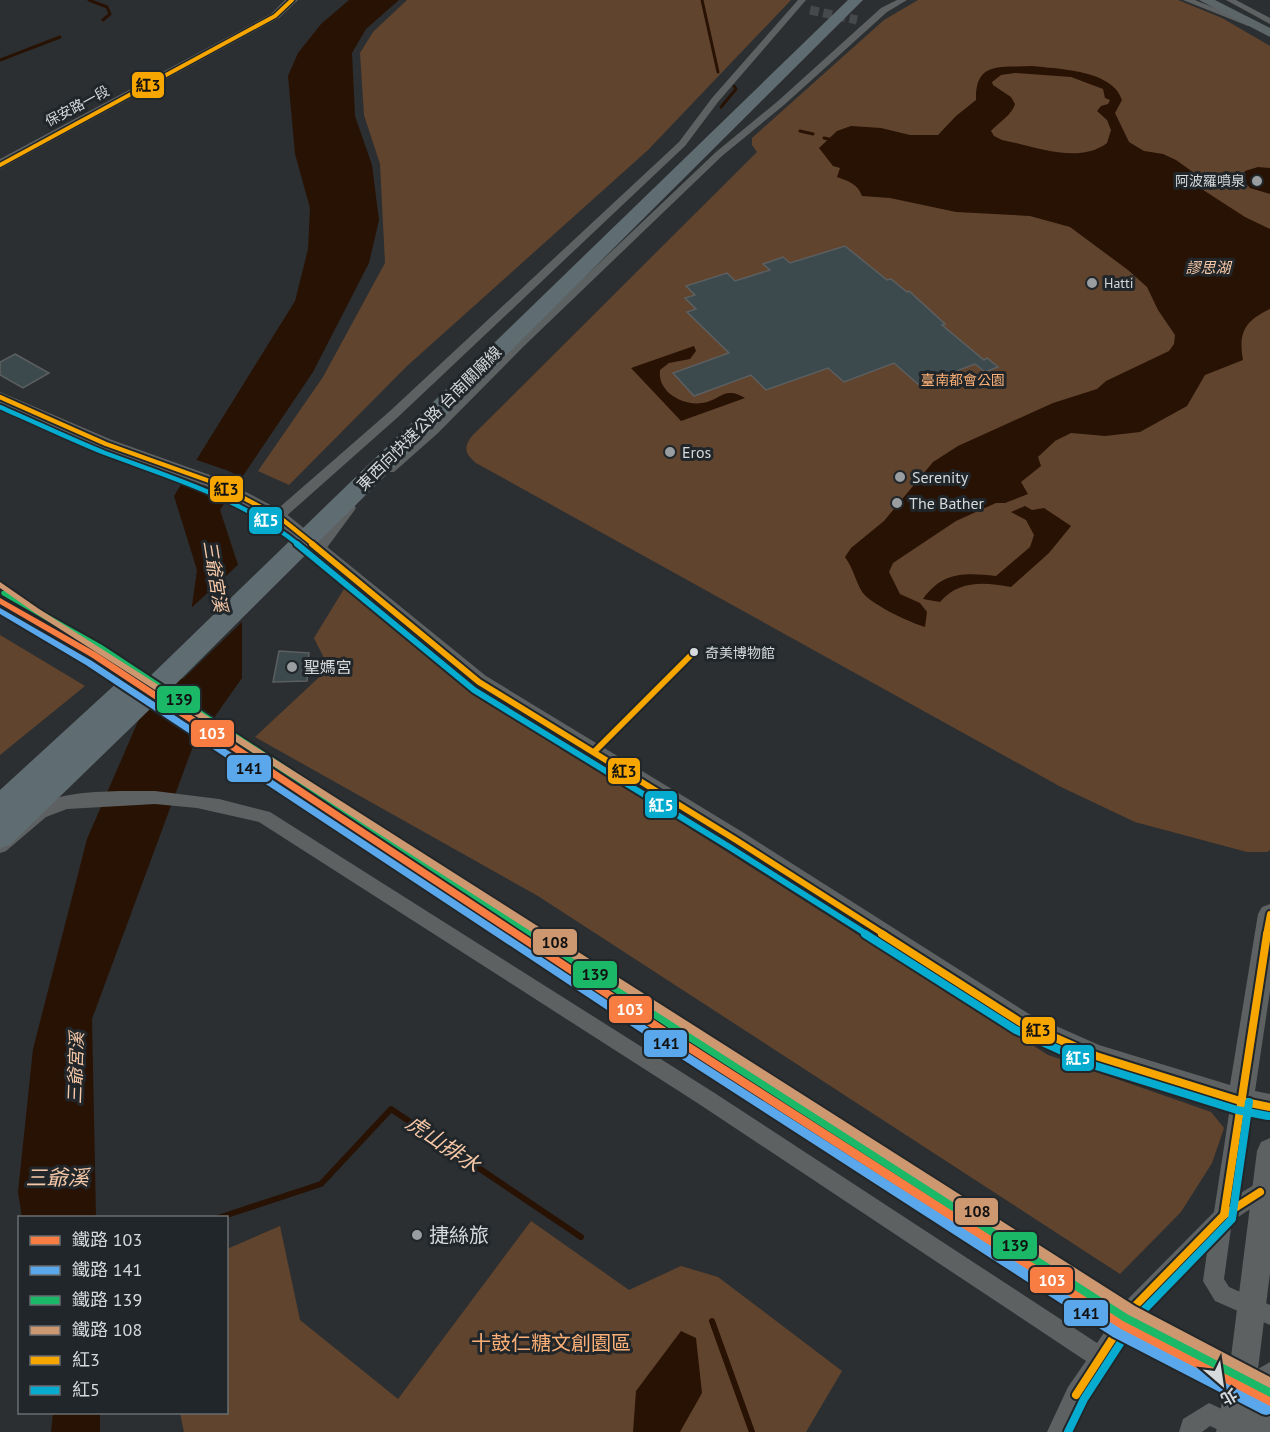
<svg xmlns="http://www.w3.org/2000/svg" width="1270" height="1432" viewBox="0 0 1270 1432" font-family="'PT Sans','Noto Sans TC',sans-serif">
<rect width="100%" height="100%" fill="#2c2f31"/>
<!-- green -->
<g fill="#61442e">
<polygon points="407,0 791,0 648,150 407,366 289,485 258,471 323,377 385,263 380,164 364,115 360,53 373,32"/>
<path d="M918,0H1178L1222,18L1270,46V850L1267,852H1247L1135,822L1061,787L476,463C465,453 463,448 472,436L757,152L752,145V138L884,20Z"/>
<polygon points="347,584 482,697 1048,1055 1211,1112 1224,1128 1212,1163 1181,1212 1120,1274 538,896 255,737 329,668 314,638"/>
<polygon points="0,635 85,686 0,755"/>
<polygon points="531,1221 629,1290 681,1266 718,1277 842,1371 806,1432 184,1432 180,1413 226,1412 227,1249 280,1226 300,1320 398,1399"/>
</g>
<!-- water -->
<g fill="#281204" fill-rule="evenodd">
<polygon points="349,0 399,0 366,29 352,53 355,116 372,165 379,220 369,263 313,372 220,510 242,577 242,678 192,749 92,1019 96,1217 22,1218 18,1192 33,1049 87,839 139,719 184,662 197,570 174,496 295,301 308,249 310,208 295,154 288,76 298,53 321,24"/>
<path d="M1032,66C1059,69 1113,70 1122,100L1115,113L1129,142L1144,151L1163,154L1176,160L1197,175V186L1245,217L1270,229V309C1245,321 1238,332 1243,360L1205,375L1187,406L1140,432L1105,436L1071,433L1055,441L1038,457L1041,466L1021,482L1028,494L1005,503H996L956,521L893,563L889,572L900,594L920,603L927,612L925,627C911,623 867,603 861,590C855,579 853,568 845,557L851,548L884,521L933,462L958,446L1053,403L1097,389L1106,381L1169,351L1174,344L1175,335L1158,310L1147,287L1128,270L1070,227L1030,216L956,212L890,198L862,196C858,184 848,181 837,177L840,168L833,166L819,148L837,131L851,126L881,128L910,135H938L956,116L976,100C975,60 1001,68 1032,66ZM1015,73L1071,77L1103,89L1105,98L1110,100L1108,104L1101,106L1097,111L1107,120L1111,130L1107,143C1078,165 1034,146 1002,140L994,136L991,131C999,122 1012,115 1015,104L1011,97L993,85L992,82L1001,75Z"/>
<polygon points="1258,167 1270,168 1270,194 1250,188 1242,179 1245,171"/>
<path d="M694,346L696,351L690,359L669,363L660,370C657,392 683,406 702,403C720,401 724,385 745,398L681,421L631,368Z"/>
<path d="M1025,506L1032,510L1044,508L1071,526L1049,553L1011,587C984,582 959,580 940,602L923,599C943,571 966,573 996,576L1030,547L1034,535L1026,520L1011,512Z"/>
<polygon points="681,1331 696,1338 702,1393 680,1432 633,1432 636,1391"/>
<polygon points="53,1413 100,1413 100,1432 51,1432"/>
</g>
<!-- pier -->
<g fill="#2c2f31">
<polygon points="194,459 229,471 244,480 227,506 179,482"/>
<polygon points="240,563 245,577 245,619 183,679 171,673 181,661 188,611"/>
</g>
<g fill="none" stroke-linecap="round" stroke-linejoin="round">
<!-- stream-far1 -->
<g stroke="#281204" stroke-width="3">
<polyline points="89,0 107,7 110,14 103,20"/>
<polyline points="702,0 718,72"/>
<polyline points="0,60 60,37"/>
<polyline points="721,107 736,89 734,86"/>
<polyline points="800,131 813,134"/>
<polyline points="824,138 833,140"/>
</g>
<!-- stream -->
<g stroke="#281204" stroke-width="6">
<polyline points="218,1218 321,1184 391,1109 581,1237"/>
<polyline points="712,1321 752,1432"/>
</g>
</g>
<!-- building -->
<g fill="#3c494d" stroke="#5c5f60" stroke-width="1.5">
<polygon points="845,246 887,280 891,279 907,292 909,291 945,324 942,325 984,360 987,358 998,367 985,372 975,364 919,385 894,363 844,382 828,368 766,390 751,375 694,396 673,373 729,353 687,312 696,309 685,298 695,295 686,286 727,273 735,281 770,270 763,264 783,257 790,263"/>
<polygon points="15,354 49,373 23,388 0,375 0,362"/>
<polygon points="279,651 309,653 307,681 273,682"/>
</g>
<g fill="none" stroke-linecap="round" stroke-linejoin="round">
<!-- street-tunnel -->
<polyline stroke="#46494b" stroke-width="9" stroke-dasharray="9 4.5" stroke-linecap="butt" points="810,10 857,20"/>
<!-- street -->
<g fill="#5e6162" fill-rule="evenodd">
<polygon points="798,0 806,0 718,102 685,146 398,417 283,519 273,519 271,516 273,513 390,411 679,142 712,98"/>
<polygon points="897,0 907,0 887,12 784,105 722,156 523,347 438,433 394,472 386,472 384,469 386,466 430,427 515,343 716,152 778,101 881,8"/>
<polygon points="1183,0 1195,0 1255,24 1248,26"/>
<polygon points="1226,0 1236,0 1270,18 1270,24"/>
<polygon points="349,504 354,505 356,508 354,511 323,553 313,553 311,550 313,547 344,505"/>
<path d="M155,791L219,799L270,812L713,1092L1097,1343L1124,1303L1214,1212L1231,1101L1233,1095L1240,1092L1247,1095L1249,1101L1236,1196L1270,1175V1196L1232,1221L1224,1279L1229,1287L1270,1305V1325L1215,1301L1203,1281L1208,1245L1138,1317L1084,1403L1069,1432H1047L1068,1387L1086,1361L699,1104L259,822L197,808L155,804L67,809L46,817L6,851L0,853V836C12,824 25,812 40,804C70,789 122,791 155,791Z"/>
<polygon points="1209,1403 1254,1424 1257,1432 1223,1432 1210,1426 1202,1432 1179,1432 1183,1419"/>
</g>
<!-- secondary -->
<g fill="#5e6162" fill-rule="evenodd">
<polygon points="285,0 298,0 279,18 0,169 0,159 271,14"/>
<polygon points="0,392 112,440 221,479 284,512 486,676 744,833 1029,1014 1099,1045 1230,1085 1258,914 1262,907 1270,904 1270,991 1255,1091 1270,1094 1270,1120 1240,1114 1096,1068 1011,1030 728,847 472,688 272,520 209,487 100,448 0,403"/>
<polygon points="1270,1138 1270,1273 1258,1369 1270,1362 1270,1432 1216,1432 1231,1357 1257,1151 1261,1142"/>
</g>
<!-- primary -->
<polygon fill="#5c6669" fill-rule="evenodd" points="1199,0 1215,0 1270,28 1270,37"/>
<!-- highway -->
<polygon fill="#5f6d72" fill-rule="evenodd" points="848,0 863,0 180,680 10,845 0,848 0,790 120,680 129,677 138,680 141,685"/>
<!-- rail -->
<polyline stroke="#696b6d" stroke-width="4.5" stroke-dasharray="8 8" stroke-linecap="butt" points="0,604 28,617"/>
<!-- bus-1-far3 casing -->
<g stroke="#202629" stroke-width="7">
<polyline id="bus-1-far3" points="0,165 275,16 292,0"/>
</g>
<!-- bus-1-far2 casing -->
<g stroke="#202629" stroke-width="8">
<polyline id="bus-1-far2" points="0,397 106,444 215,483 278,516 314,545"/>
</g>
<!-- bus-1-far1 casing -->
<g stroke="#202629" stroke-width="10">
<g id="bus-1-far1">
<polyline points="312,544 479,682 736,840 885,935"/>
<polyline points="594,752 694,652"/>
<polyline points="1266,935 1270,914"/>
</g>
</g>
<!-- bus-1 casing -->
<g stroke="#202629" stroke-width="12">
<g id="bus-1">
<polyline points="882,934 1020,1022 1096,1056 1240,1101 1270,1107"/>
<polyline points="1224,1215 1267,934"/>
<polyline points="1076,1395 1131,1310 1224,1215 1260,1192"/>
</g>
</g>
<!-- bus-2-far2 casing -->
<g stroke="#202629" stroke-width="8">
<path id="bus-2-far2" d="M0,407C35,422 70,439 105,453C175,479 241,498 299,545"/>
</g>
<!-- bus-2-far1 casing -->
<g stroke="#202629" stroke-width="10">
<polyline id="bus-2-far1" points="297,544 474,690 731,848 868,935"/>
</g>
<!-- bus-2 casing -->
<g stroke="#202629" stroke-width="12">
<g id="bus-2">
<polyline points="865,934 1016,1030 1093,1065 1237,1110 1268,1116"/>
<polyline points="1068,1432 1084,1399 1138,1316 1232,1219 1249,1102"/>
</g>
</g>
<!-- bus-1-far3 -->
<use href="#bus-1-far3" stroke="#f7a600" stroke-width="4"/>
<!-- bus-1-far2 -->
<use href="#bus-1-far2" stroke="#f7a600" stroke-width="4.5"/>
<!-- bus-1-far1 -->
<use href="#bus-1-far1" stroke="#f7a600" stroke-width="6"/>
<!-- bus-1 -->
<use href="#bus-1" stroke="#f7a600" stroke-width="8"/>
<!-- bus-2-far2 -->
<use href="#bus-2-far2" stroke="#06acd0" stroke-width="4.5"/>
<!-- bus-2-far1 -->
<use href="#bus-2-far1" stroke="#06acd0" stroke-width="6"/>
<!-- bus-2 -->
<use href="#bus-2" stroke="#06acd0" stroke-width="8"/>
<!-- rail-1 casing -->
<g stroke="#202629" stroke-width="4">
<polygon id="rail-1" points="0,598 97,653 668,1029 1126,1321 1270,1396 1270,1407 1118,1329 662,1035 91,657 0,604"/>
</g>
<!-- rail-2 casing -->
<g stroke="#202629" stroke-width="4">
<polygon id="rail-2" points="0,608 92,661 663,1037 1121,1329 1270,1406 1270,1414 1266,1415 1262,1414 1113,1337 657,1043 86,665 0,614"/>
</g>
<!-- rail-3 casing -->
<g stroke="#202629" stroke-width="4">
<polygon id="rail-3" points="2,591 6,591 102,645 673,1021 1131,1313 1270,1386 1270,1397 1123,1321 667,1027 96,649 2,595 1,593"/>
</g>
<!-- rail-4 casing -->
<g stroke="#202629" stroke-width="4">
<polygon id="rail-4" points="0,582 39,609 1135,1306 1270,1377 1270,1388 1127,1314 35,613 0,588"/>
</g>
<!-- rail-1 -->
<use href="#rail-1" fill="#f77d43" fill-rule="evenodd"/>
<!-- rail-2 -->
<use href="#rail-2" fill="#5aa8eb" fill-rule="evenodd"/>
<!-- rail-3 -->
<use href="#rail-3" fill="#1ab867" fill-rule="evenodd"/>
<!-- rail-4 -->
<use href="#rail-4" fill="#cd976f" fill-rule="evenodd"/>
</g>
<!-- markers -->
<g fill="#9a9ea0" stroke="#202629" stroke-width="2">
<circle cx="1257" cy="181" r="6"/>
<circle cx="1092" cy="283" r="6"/>
<circle cx="670" cy="452" r="6"/>
<circle cx="900" cy="477" r="6"/>
<circle cx="897" cy="503" r="6"/>
<circle cx="292" cy="667" r="6"/>
<circle cx="417" cy="1235" r="6"/>
</g>
<circle fill="#d6dadc" stroke="#202629" stroke-width="2" cx="694" cy="652" r="5"/>
<g text-anchor="middle" stroke-width="6" stroke-linejoin="round" paint-order="stroke">
<!-- far-street labels -->
<g font-size="14" fill="#d6dadc" stroke="#202629">
<text transform="translate(77 106) rotate(-28)" y="5">保安路一段</text>
</g>
<!-- far-poi labels -->
<g font-size="14" fill="#d6dadc" stroke="#202629" text-anchor="end">
<text x="1245" y="186">阿波羅噴泉</text>
<text x="1104" y="288" text-anchor="start">Hatti</text>
</g>
<!-- far-park labels -->
<g font-size="14" fill="#fcb077" stroke="#202629">
<text x="963" y="385">臺南都會公園</text>
</g>
<!-- bus labels -->
<g font-size="14" fill="#d6dadc" stroke="#202629" text-anchor="start">
<text x="705" y="658">奇美博物館</text>
</g>
<!-- far-water labels -->
<g font-size="15" font-style="italic" fill="#f7c8a7" stroke="#202629">
<text x="1208" y="273">謬思湖</text>
</g>
<!-- street labels -->
<g font-size="16" fill="#d6dadc" stroke="#202629">
<text transform="translate(429 418) rotate(-45)" y="6">東西向快速公路 台南關廟線</text>
</g>
<!-- poi labels -->
<g font-size="16" fill="#d6dadc" stroke="#202629" text-anchor="start">
<text x="682" y="458">Eros</text>
<text x="912" y="483">Serenity</text>
<text x="909" y="509">The Bather</text>
<text x="304" y="673">聖媽宮</text>
</g>
<!-- water labels -->
<g font-size="18" font-style="italic" fill="#f7c8a7" stroke="#202629">
<text transform="translate(215 576) rotate(81)" y="6">三爺宮溪</text>
<text transform="translate(76 1068) rotate(-88)" y="6">三爺宮溪</text>
</g>
<!-- near-poi labels -->
<g font-size="20" fill="#d6dadc" stroke="#202629" text-anchor="start">
<text x="429" y="1242">捷絲旅</text>
</g>
<!-- near-park labels -->
<g font-size="20" fill="#fcb077" stroke="#202629">
<text x="551" y="1350">十鼓仁糖文創園區</text>
</g>
<!-- near-water labels -->
<g font-size="21" font-style="italic" fill="#f7c8a7" stroke="#202629">
<text transform="translate(443 1144) rotate(34)" y="7">虎山排水</text>
<text x="57" y="1185">三爺溪</text>
</g>
</g>
<g stroke="#202629" stroke-width="2">
<rect x="131" y="71" width="34" height="28" rx="6" fill="#f7a600"/>
<rect x="209" y="475" width="35" height="28" rx="6" fill="#f7a600"/>
<rect x="248" y="506" width="35" height="29" rx="6" fill="#06acd0"/>
<rect x="156" y="685" width="45" height="29" rx="6" fill="#1ab867"/>
<rect x="190" y="719" width="45" height="29" rx="6" fill="#f77d43"/>
<rect x="226" y="754" width="46" height="29" rx="6" fill="#5aa8eb"/>
<rect x="607" y="757" width="34" height="28" rx="6" fill="#f7a600"/>
<rect x="644" y="790" width="34" height="29" rx="6" fill="#06acd0"/>
<rect x="532" y="928" width="46" height="28" rx="6" fill="#cd976f"/>
<rect x="572" y="960" width="46" height="29" rx="6" fill="#1ab867"/>
<rect x="608" y="995" width="45" height="29" rx="6" fill="#f77d43"/>
<rect x="1021" y="1016" width="35" height="29" rx="6" fill="#f7a600"/>
<rect x="643" y="1029" width="45" height="29" rx="6" fill="#5aa8eb"/>
<rect x="1061" y="1044" width="34" height="28" rx="6" fill="#06acd0"/>
<rect x="954" y="1197" width="45" height="29" rx="6" fill="#cd976f"/>
<rect x="992" y="1231" width="46" height="29" rx="6" fill="#1ab867"/>
<rect x="1029" y="1266" width="45" height="28" rx="6" fill="#f77d43"/>
<rect x="1063" y="1299" width="46" height="28" rx="6" fill="#5aa8eb"/>
</g>
<g font-size="16" text-anchor="middle" font-weight="bold" fill="#fff">
<text x="266" y="526">紅5</text>
<text x="212" y="739">103</text>
<text x="661" y="811">紅5</text>
<text x="630" y="1015">103</text>
<text x="1078" y="1064">紅5</text>
<text x="1052" y="1286">103</text>
</g>
<g font-size="16" text-anchor="middle" font-weight="bold" fill="#111">
<text x="148" y="91">紅3</text>
<text x="226" y="495">紅3</text>
<text x="179" y="705">139</text>
<text x="249" y="774">141</text>
<text x="624" y="777">紅3</text>
<text x="555" y="948">108</text>
<text x="595" y="980">139</text>
<text x="1038" y="1036">紅3</text>
<text x="666" y="1049">141</text>
<text x="977" y="1217">108</text>
<text x="1015" y="1251">139</text>
<text x="1086" y="1319">141</text>
</g>
<!-- legend -->
<rect x="18" y="1216" width="210" height="198" fill="#202629" stroke="#696e71" stroke-width="1.5"/>
<rect x="30" y="1236" width="30" height="9" fill="#f77d43" stroke="#696e71" stroke-width="1.5"/>
<text x="72" y="1246" font-size="18" fill="#d6dadc">鐵路 103</text>
<rect x="30" y="1266" width="30" height="9" fill="#5aa8eb" stroke="#696e71" stroke-width="1.5"/>
<text x="72" y="1276" font-size="18" fill="#d6dadc">鐵路 141</text>
<rect x="30" y="1296" width="30" height="9" fill="#1ab867" stroke="#696e71" stroke-width="1.5"/>
<text x="72" y="1306" font-size="18" fill="#d6dadc">鐵路 139</text>
<rect x="30" y="1326" width="30" height="9" fill="#cd976f" stroke="#696e71" stroke-width="1.5"/>
<text x="72" y="1336" font-size="18" fill="#d6dadc">鐵路 108</text>
<rect x="30" y="1356" width="30" height="9" fill="#f7a600" stroke="#696e71" stroke-width="1.5"/>
<text x="72" y="1366" font-size="18" fill="#d6dadc">紅3</text>
<rect x="30" y="1386" width="30" height="9" fill="#06acd0" stroke="#696e71" stroke-width="1.5"/>
<text x="72" y="1396" font-size="18" fill="#d6dadc">紅5</text>
<!-- north arrow -->
<g transform="translate(1222 1384) rotate(151)" stroke="#202629" stroke-width="4.5" paint-order="stroke">
<path d="M0-4.5L10 22L0 15L-10 22Z" fill="#d6dadc"/>
<text y="-9" font-size="16" font-weight="bold" text-anchor="middle" fill="#d6dadc">北</text>
</g>
</svg>
